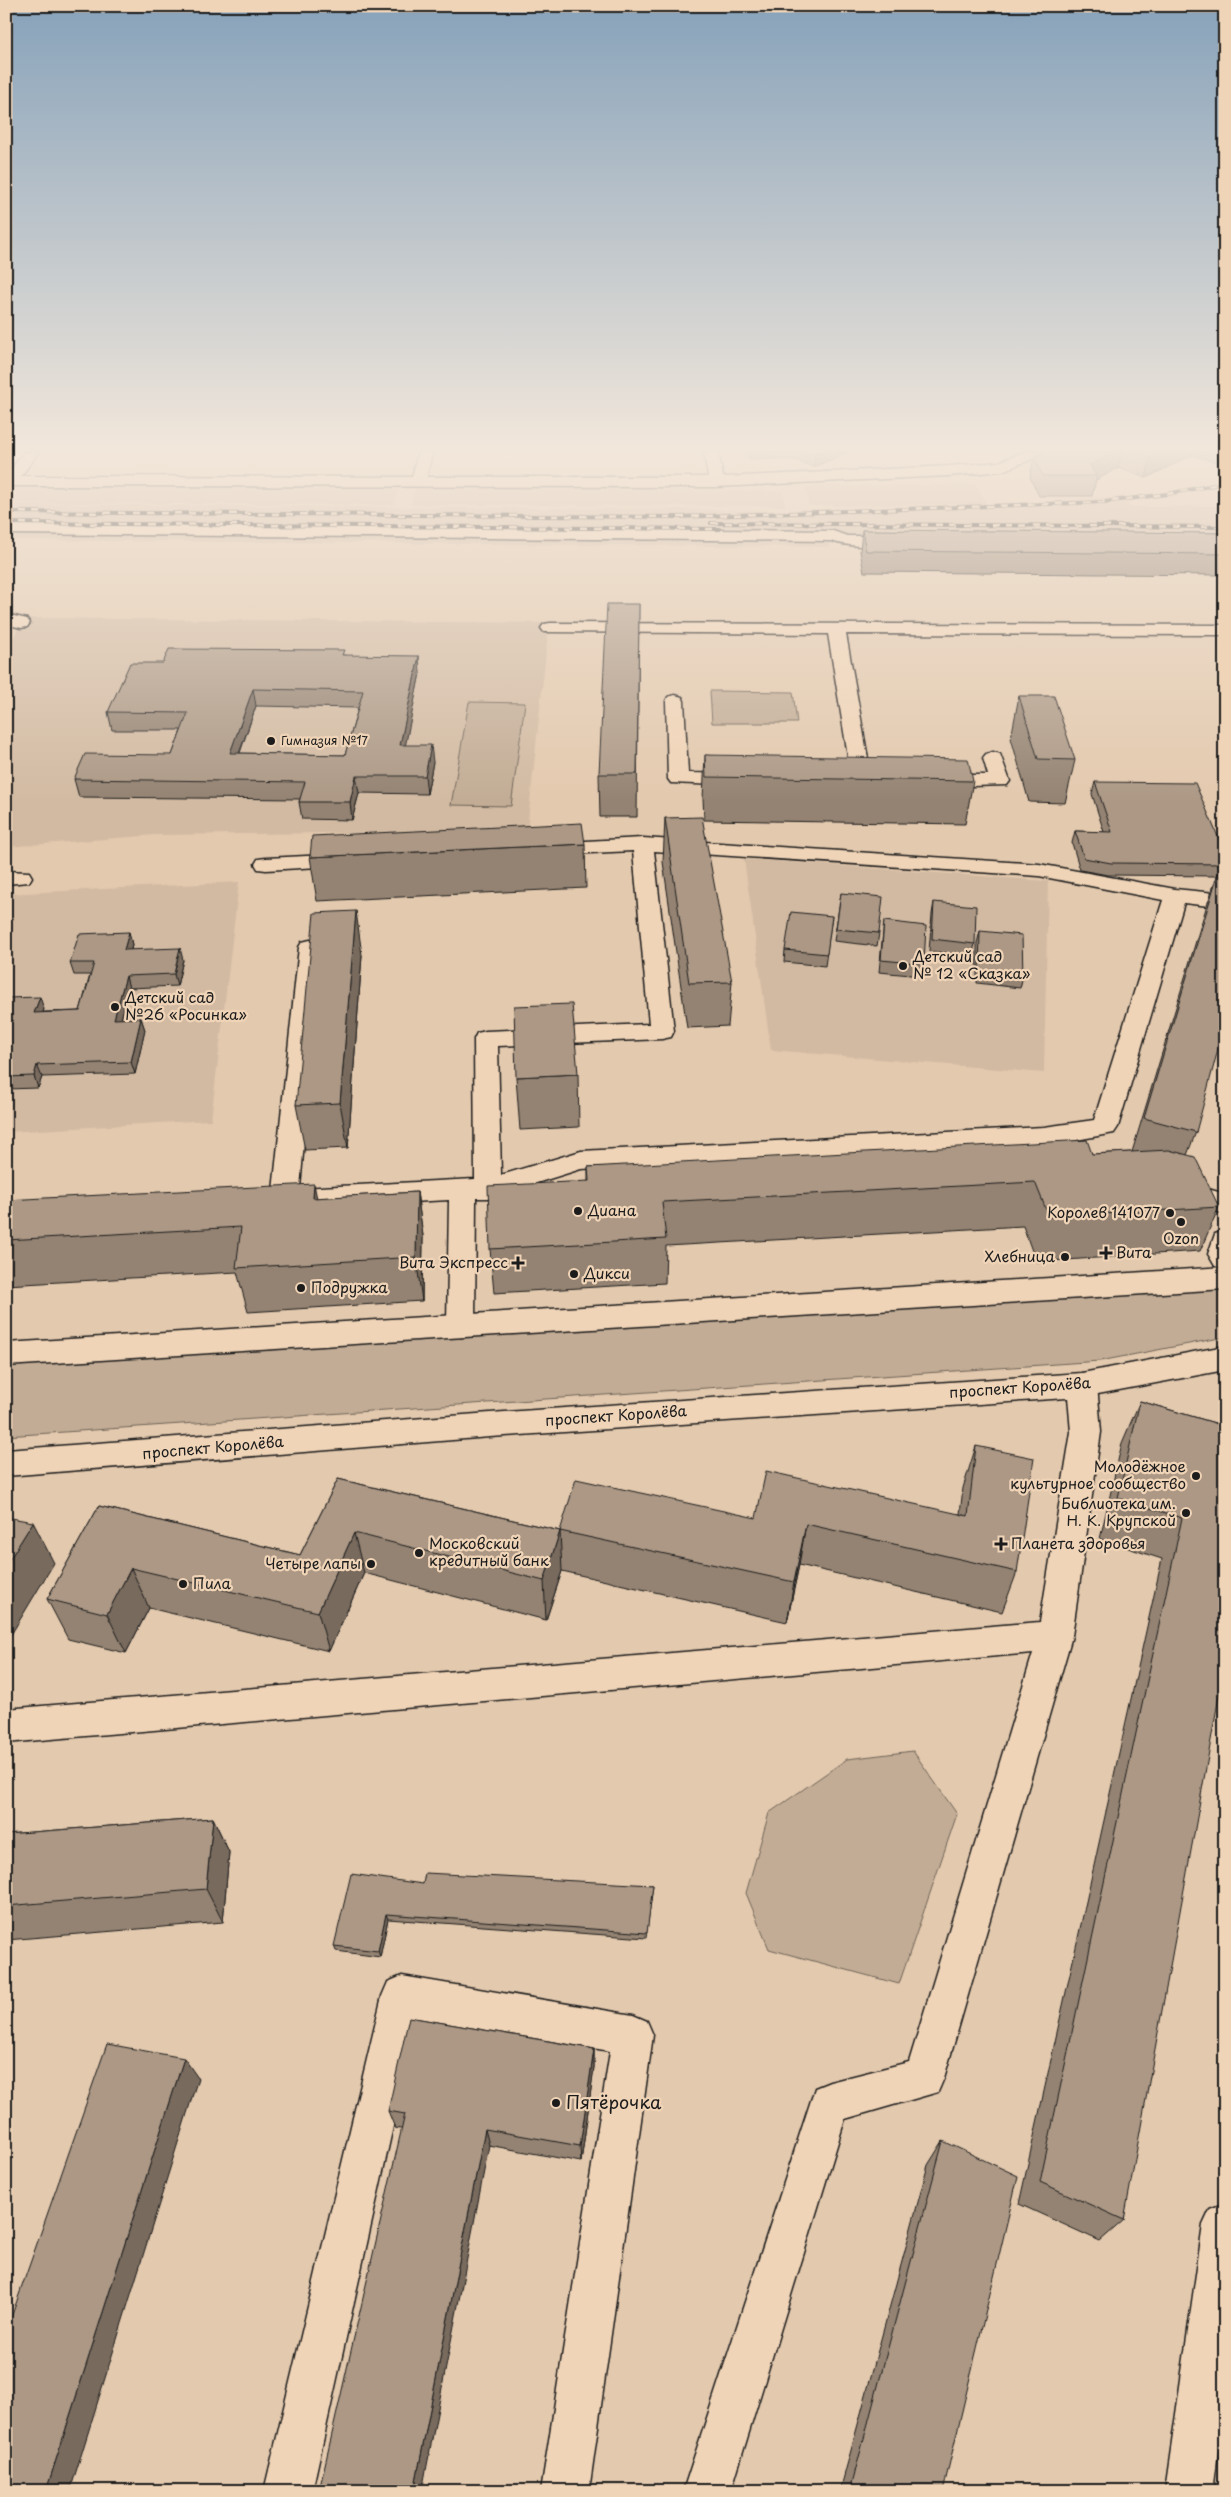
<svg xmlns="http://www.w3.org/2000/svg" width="1231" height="2497" viewBox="0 0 1231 2497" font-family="'Playpen Sans',sans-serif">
<rect width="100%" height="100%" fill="#e3c9ae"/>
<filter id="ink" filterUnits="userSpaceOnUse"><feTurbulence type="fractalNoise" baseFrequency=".02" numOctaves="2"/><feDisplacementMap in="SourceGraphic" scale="10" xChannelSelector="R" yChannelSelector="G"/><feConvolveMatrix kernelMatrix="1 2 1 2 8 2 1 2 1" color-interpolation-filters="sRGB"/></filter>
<g filter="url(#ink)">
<!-- built -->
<g fill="#d2baa2">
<polygon points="6,484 399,488 394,505 6,503"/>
<polygon points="976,484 987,504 809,506 805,486"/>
<polygon points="415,487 783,491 785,506 411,505"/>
<polygon points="1119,496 1129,507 1225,506 1225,541 850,536 831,533 830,547 6,540 6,504 777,510 990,505"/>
<polygon points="24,618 549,623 527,831 155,835 6,847 6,651"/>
<polygon points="744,859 1048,881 1044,1073 771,1050"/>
<polygon points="239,882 211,1120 6,1132 6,894"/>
</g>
<!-- green -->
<g fill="#c2ac95" stroke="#6f6458">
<polygon points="710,691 793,692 797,723 712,723"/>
<polygon points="469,702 525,703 511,806 451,805"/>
<polygon points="1225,1286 1225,1337 1100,1361 6,1436 6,1363"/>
<polygon points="913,1751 957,1814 899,1984 769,1949 746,1893 769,1813 847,1759"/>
</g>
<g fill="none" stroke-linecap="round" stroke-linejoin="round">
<!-- minor casing -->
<g stroke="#1c1c1c" stroke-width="3">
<g id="minor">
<polygon points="24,452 39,452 21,476 412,477 418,452 432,452 427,477 708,477 704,452 718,452 723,477 949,466 999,462 1024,452 1044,452 1042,455 1002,471 949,476 716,487 6,486 6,476"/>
<path d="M6,524L833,531L847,536H899L907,541C900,551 842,546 831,541L6,534Z"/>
<polygon points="6,614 27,619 30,623 27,627 21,628 6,624"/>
<polygon points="550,623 1225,625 1225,635 846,634 872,781 869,785 862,787 855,785 852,781 828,634 544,632 541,628 544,624"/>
<polygon points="675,695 682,697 684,701 688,773 741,774 748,776 751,780 748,784 741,786 671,783 668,779 666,701 668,697"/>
<polygon points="993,752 1000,754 1010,781 1007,785 937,787 930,785 927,781 930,777 937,775 988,775 983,758 986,754"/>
<path d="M643,838L1039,864L1175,889L1225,894V908L1184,903L1118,1127L1114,1133L1071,1141L1073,1144L1069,1150L1060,1153L1040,1145L581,1169L488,1198H476L475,1326L471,1334L461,1337L451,1334L447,1326L449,1200L278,1209L269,1206L265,1199L269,1192L273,1191L299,947L302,942L310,940L318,942L321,947L300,1188L475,1179L474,1039L477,1033L486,1031L649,1024L633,851L547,855L540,853L536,849L540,845L547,843ZM654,851L1039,876L1163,900L1094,1120L1044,1127L581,1151L501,1175L498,1046L662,1039L671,1037L674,1031Z"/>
<polygon points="347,854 355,855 358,860 355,865 266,870 258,869 255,864 258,859 266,858"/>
<polygon points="6,871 29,872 32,877 29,882 6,884"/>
<polygon points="1181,1181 1225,1194 1225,1214 1172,1198 1168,1191 1172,1184"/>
<polygon points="1225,1231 1225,1269 1215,1266 1208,1254 1215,1234"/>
<polygon points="1082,1373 1092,1377 1097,1385 1101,1432 1072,1636 944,2078 938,2092 845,2119 731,2491 683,2491 815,2088 830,2082 909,2062 1033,1653 6,1743 6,1709 1040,1622 1071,1432 1067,1385 1072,1377"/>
<polygon points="402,1976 633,2015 647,2021 653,2035 589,2491 541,2491 610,2051 417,2018 312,2491 264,2491 382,1996 388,1982"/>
</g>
</g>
<!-- major casing -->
<g stroke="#1c1c1c" stroke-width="3">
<g id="major">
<polygon points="1225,1267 1225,1289 6,1366 6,1343"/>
<polygon points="1225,1346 1225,1370 1082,1397 490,1437 6,1476 6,1450 490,1413 1082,1373"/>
<polygon points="1225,2204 1225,2396 1213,2491 1165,2491 1203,2225 1210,2210"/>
</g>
</g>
<!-- minor -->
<use href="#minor" fill="#f0d4b7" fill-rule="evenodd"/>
<!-- major -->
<use href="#major" fill="#f0d4b7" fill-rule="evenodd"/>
<!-- rail casing -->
<g stroke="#1c1c1c" stroke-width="4">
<g id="rail">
<polyline points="6,512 677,517 1104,502 1167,494 1225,483"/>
<polyline points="6,523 719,529"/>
<polyline points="711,523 1225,527"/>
</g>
</g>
<!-- rail -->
<use href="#rail" stroke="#f0d4b7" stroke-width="2.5" stroke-dasharray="7" stroke-linecap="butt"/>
</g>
<!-- wall -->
<g fill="#948372" stroke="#1c1c1c" fill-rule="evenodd">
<polygon points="748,452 848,452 814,467 792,459 749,459"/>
<polygon points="1044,452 1225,452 1225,465 1192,455 1146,478 1118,468 1096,480 1092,496 1039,496 1030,477 1034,457"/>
<polygon points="862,530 1225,533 1225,575 864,572 860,551"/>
<polygon points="639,604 637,817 600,817 599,774"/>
<path d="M344,655L420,673L405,745L433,762L427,794L359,793L352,820L302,819L299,802L300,799L79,797L74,779L172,755L181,730H112L108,712L163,663ZM256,706L358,708L345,755L240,753Z"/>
<polygon points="1019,696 1075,760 1065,803 1029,802 1011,738"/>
<polygon points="705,755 973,781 965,824 704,820 703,798"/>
<polygon points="1095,782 1225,853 1196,1132 1187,1155 1219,1207 1200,1251 1036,1262 1023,1226 666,1246 665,1283 494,1293 490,1249 588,1181 588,1167 1092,1154 1132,1152 1206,908 1217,876 1108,875 1080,870 1072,843 1075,831 1104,832 1092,794"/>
<polygon points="665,818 732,982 728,1026 687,1028 663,862"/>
<polygon points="585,844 586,888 317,901 310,857"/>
<polygon points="841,893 879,933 877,946 834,941"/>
<polygon points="934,902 975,944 972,956 929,951 932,914"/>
<polygon points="832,916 825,966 784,962 785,950"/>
<polygon points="884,921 924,964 921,976 879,972"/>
<polygon points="980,931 1023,976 1020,988 977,983 977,943"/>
<polygon points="129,932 132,945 131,950 183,960 177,986 129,988 121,1019 141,1018 145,1030 135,1074 42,1077 38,1088 6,1089 6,998 44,1009 43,1012 80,1011 90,975 74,975 70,963"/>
<polygon points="362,955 348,1148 305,1150 296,1105"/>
<polygon points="578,1074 579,1127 520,1130 516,1077"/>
<polygon points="417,1192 423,1236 422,1301 248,1312 237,1272 6,1285 6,1200 317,1198"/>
<polygon points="1140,1401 1225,1426 1124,2220 1100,2241 1019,2204 1162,1559 1100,1539 1122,1443"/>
<polygon points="976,1446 1017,1572 1002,1612 799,1565 787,1622 562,1571 546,1620 364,1573 329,1651 149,1608 126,1653 68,1639 47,1599 99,1506 300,1555 338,1479 560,1531 756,1518 960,1514 963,1488"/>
<polygon points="213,1818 229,1852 223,1922 6,1940 6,1834"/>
<polygon points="423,1884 653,1885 646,1938 388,1919 380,1957 336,1951 334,1946"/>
<polygon points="594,2049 594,2067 581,2162 395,2128 388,2111"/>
<polygon points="943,2141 943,2491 840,2491 928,2165"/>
</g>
<!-- shaded-wall -->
<g fill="#786a5d" stroke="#1c1c1c">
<polygon points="815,452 848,452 814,467"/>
<polygon points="1116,452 1121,452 1118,468 1096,480 1096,476 1090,465"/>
<polygon points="1163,452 1193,452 1192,455 1146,478 1151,458"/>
<polygon points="419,656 420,673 402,762 400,745"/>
<polygon points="253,689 256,706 233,770 230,753"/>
<polygon points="431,745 433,762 427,794 425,776"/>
<polygon points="356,776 359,793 352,820 350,802"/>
<polygon points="356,911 362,955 348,1148 340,1103"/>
<polygon points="129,932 132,945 128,962 124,950"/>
<polygon points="180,948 183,960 177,986 174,974"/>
<polygon points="126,976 129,988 118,1031 114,1019"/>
<polygon points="40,997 44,1009 39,1025 34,1013"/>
<polygon points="141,1018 145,1030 135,1074 131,1062"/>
<polygon points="37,1065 42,1077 38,1088 34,1076"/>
<polygon points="314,1184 323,1228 313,1198"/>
<polygon points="417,1192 423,1236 422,1301 416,1257"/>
<polygon points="33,1522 54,1563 6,1643 6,1565"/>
<polygon points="806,1524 799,1565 787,1622 794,1582"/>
<polygon points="560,1531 562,1571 546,1620 544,1581"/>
<polygon points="354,1533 364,1573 329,1651 318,1612"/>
<polygon points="131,1568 149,1608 126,1653 107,1614"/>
<polygon points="213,1818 229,1852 223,1922 206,1889"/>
<polygon points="386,1914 388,1919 380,1957 378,1951"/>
<polygon points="594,2049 594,2067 581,2162 580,2146"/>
<polygon points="184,2058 198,2078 70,2491 46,2491"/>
<polygon points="485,2129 489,2145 422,2491 414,2491"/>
</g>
<!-- building -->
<g fill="#ac9885" stroke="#1c1c1c" fill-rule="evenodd">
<polygon points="1044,452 1116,452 1090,465 1096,476 1043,476 1034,457"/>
<polygon points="1132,452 1163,452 1151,458"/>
<polygon points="862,530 1225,533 1225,554 866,551"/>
<polygon points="607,604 639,604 637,774 599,774"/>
<path d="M169,649L344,650L342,655L419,656L400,745H431L425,776H356L350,802H299L305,782L74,779L85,754L172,755L188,713L108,712L130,663H163ZM253,689L363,691L345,755L230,753Z"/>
<polygon points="1019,696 1054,696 1075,760 1038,759"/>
<polygon points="705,755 968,759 973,781 706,777"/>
<polygon points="1095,782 1195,783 1225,853 1225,864 1111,863 1084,858 1075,831 1112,832"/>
<polygon points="702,817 732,982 689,983 665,818"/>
<polygon points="582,823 585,844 310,857 312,836"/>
<polygon points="1221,864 1225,865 1225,1023 1196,1132 1144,1118"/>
<polygon points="841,893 883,897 879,933 836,929"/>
<polygon points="934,902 976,906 975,944 932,939"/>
<polygon points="356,911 340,1103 296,1105 314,913"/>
<polygon points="791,912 832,916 827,954 785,950"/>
<polygon points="884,921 926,926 924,964 881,960"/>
<polygon points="980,931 1022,935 1023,976 979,971"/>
<polygon points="129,932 124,950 180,948 174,974 126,976 114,1019 141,1018 131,1062 37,1065 34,1076 6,1077 6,998 40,997 34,1013 80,1011 94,963 70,963 79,934"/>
<polygon points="572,1004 578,1074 516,1077 514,1006"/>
<polygon points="1087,1140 1092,1154 1169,1150 1195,1157 1219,1207 1049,1217 1035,1182 662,1202 666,1239 490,1249 488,1186 589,1181 588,1167"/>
<polygon points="314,1184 313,1198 417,1192 416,1257 236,1268 241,1227 6,1240 6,1200"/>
<polygon points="1140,1401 1225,1426 1225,1663 1124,2220 1040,2182 1182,1518 1118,1498"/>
<polygon points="976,1446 1034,1458 1017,1572 806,1524 794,1582 560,1531 576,1479 756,1518 766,1471 968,1516"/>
<polygon points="338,1479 560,1531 544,1581 354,1533 318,1612 131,1568 107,1614 47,1599 99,1506 300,1555"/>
<polygon points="6,1517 33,1522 6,1565"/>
<polygon points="213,1818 206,1889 6,1906 6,1834"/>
<polygon points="425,1873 653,1885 647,1933 386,1914 378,1951 334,1946 351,1874 423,1884"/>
<polygon points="409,2017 594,2049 580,2146 485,2129 414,2491 319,2491 405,2114 388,2111"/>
<polygon points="107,2044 184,2058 46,2491 6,2491 6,2332"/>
<polygon points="943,2141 1018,2176 943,2491 850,2491"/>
</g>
</g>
<!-- sky -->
<linearGradient id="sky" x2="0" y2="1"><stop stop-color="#87a2ba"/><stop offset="0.56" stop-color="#f2e7db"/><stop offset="1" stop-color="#f2e7db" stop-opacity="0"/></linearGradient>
<rect width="1231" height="802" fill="url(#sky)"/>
<!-- markers -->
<g fill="#1c1c1c" stroke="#f0d4b7" stroke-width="2">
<circle cx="271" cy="741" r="5"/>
<circle cx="903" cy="966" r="5"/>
<circle cx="115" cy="1007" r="5"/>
<circle cx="578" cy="1211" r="5"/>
<circle cx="1170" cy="1213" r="5"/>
<circle cx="1181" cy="1222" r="5"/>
<path d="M1103.5 1245.5h5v5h5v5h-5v5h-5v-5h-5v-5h5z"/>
<circle cx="1065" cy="1257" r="5"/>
<path d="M515.5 1255.5h5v5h5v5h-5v5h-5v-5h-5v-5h5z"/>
<circle cx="574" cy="1274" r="5"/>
<circle cx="301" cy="1288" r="5"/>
<circle cx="1196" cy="1476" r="5"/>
<circle cx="1186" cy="1513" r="5"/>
<path d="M998.5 1536.5h5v5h5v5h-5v5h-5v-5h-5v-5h5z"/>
<circle cx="419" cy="1553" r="5"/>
<circle cx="371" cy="1564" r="5"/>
<circle cx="183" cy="1584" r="5"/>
<circle cx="556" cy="2103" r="5"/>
</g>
<g text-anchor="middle" stroke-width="4.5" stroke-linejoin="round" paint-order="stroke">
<!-- far-poi labels -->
<g font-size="12" fill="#1c1c1c" stroke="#f0d4b7" text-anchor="start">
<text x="281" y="745">Гимназия №17</text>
</g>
<!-- poi labels -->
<g font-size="15" fill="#1c1c1c" stroke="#f0d4b7" text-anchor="start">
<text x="913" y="962">Детский сад<tspan x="913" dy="17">№ 12 «Сказка»</tspan></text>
<text x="125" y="1003">Детский сад<tspan x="125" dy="17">№26 «Росинка»</tspan></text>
<text x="588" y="1216">Диана</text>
<text x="1160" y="1218" text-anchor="end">Королев 141077</text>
<text x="1181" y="1244" text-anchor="middle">Ozon</text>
<text x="1116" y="1258">Вита</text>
<text x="1055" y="1262" text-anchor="end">Хлебница</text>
<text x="508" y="1268" text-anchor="end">Вита Экспресс</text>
<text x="584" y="1279">Дикси</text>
<text x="311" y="1293">Подружка</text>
<text x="1186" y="1472" text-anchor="end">Молодёжное<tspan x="1186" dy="17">культурное сообщество</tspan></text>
<text x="1176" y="1509" text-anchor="end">Библиотека им.<tspan x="1176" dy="17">Н. К. Крупской</tspan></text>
<text x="429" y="1549">Московский<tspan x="429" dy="17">кредитный банк</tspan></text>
<text x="1011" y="1549">Планета здоровья</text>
<text x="361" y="1569" text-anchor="end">Четыре лапы</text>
<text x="193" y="1589">Пила</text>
</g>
<!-- street labels -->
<g font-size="15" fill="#1c1c1c" stroke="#f0d4b7">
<text transform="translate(1020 1388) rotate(-4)" y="5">проспект Королёва</text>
<text transform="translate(616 1416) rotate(-4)" y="5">проспект Королёва</text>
<text transform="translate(213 1448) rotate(-5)" y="5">проспект Королёва</text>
</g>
<!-- near-poi labels -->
<g font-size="18" fill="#1c1c1c" stroke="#f0d4b7" text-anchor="start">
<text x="566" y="2109">Пятёрочка</text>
</g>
</g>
<!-- margin -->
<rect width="1231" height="2497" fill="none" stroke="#f0d4b7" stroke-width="25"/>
<rect x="12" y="12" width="1206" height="2472" fill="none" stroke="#1c1c1c" stroke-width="2" filter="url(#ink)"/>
</svg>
